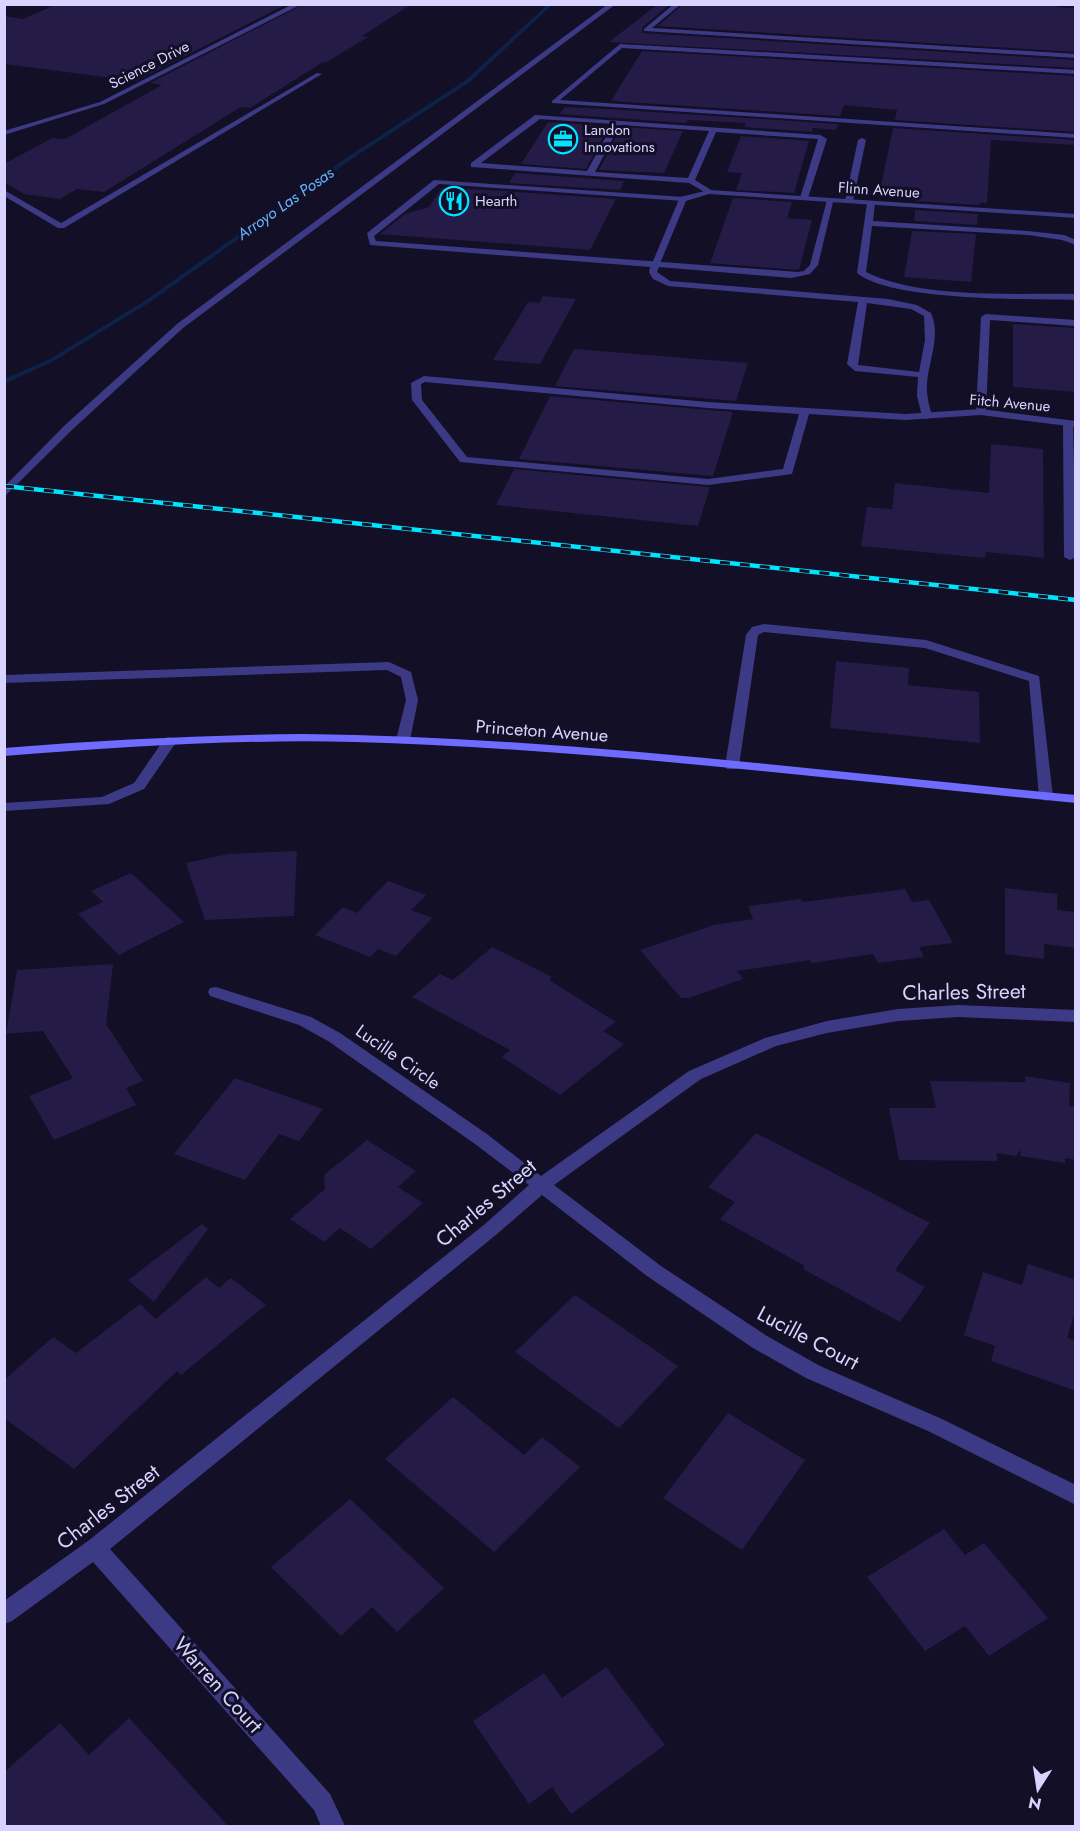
<svg xmlns="http://www.w3.org/2000/svg" width="1080" height="1831" viewBox="0 0 1080 1831" font-family="Jost,sans-serif">
<rect width="100%" height="100%" fill="#130f26"/>
<g fill="none" stroke-linecap="round" stroke-linejoin="round">
<!-- stream -->
<polygon fill="#0c2248" fill-rule="evenodd" points="548,4 553,4 470,82 353,158 150,302 54,361 4,384 4,379 50,359 146,300 349,156 466,80"/>
</g>
<!-- building -->
<g fill="#241b47">
<polygon points="57,4 287,4 136,81 4,64 4,16 23,19"/>
<polygon points="304,4 412,4 362,36 368,37 327,62 323,62 250,108 241,107 104,192 77,189 60,199 24,194 4,182 4,164 52,138 65,139 162,85 150,83"/>
<polygon points="658,4 670,4 643,27 642,33 1076,60 1076,68 609,42"/>
<polygon points="683,4 1057,4 1057,7 1076,8 1076,52 658,26"/>
<polygon points="642,51 1076,76 1076,132 895,120 897,110 844,105 840,116 611,101"/>
<polygon points="565,107 606,109 838,124 836,130 813,128 812,132 744,127 746,123 688,120 686,123 559,114"/>
<polygon points="548,122 609,126 586,169 521,164"/>
<polygon points="621,127 683,131 664,173 599,170"/>
<polygon points="893,128 1076,140 1076,145 991,140 987,203 980,203 979,205 917,201 919,189 881,186"/>
<polygon points="741,136 809,141 794,193 736,190 742,173 727,172"/>
<polygon points="515,173 624,181 620,190 509,183"/>
<polygon points="442,188 504,191 616,199 590,250 380,234 405,214 429,207"/>
<polygon points="733,198 792,202 787,218 812,220 799,270 710,263"/>
<polygon points="915,210 978,214 977,225 914,221"/>
<polygon points="912,231 976,234 971,282 904,277"/>
<polygon points="543,296 576,299 540,364 493,360 528,302 539,303"/>
<polygon points="1013,324 1076,328 1076,392 1013,387"/>
<polygon points="574,349 748,363 736,401 555,386"/>
<polygon points="550,396 708,410 733,412 713,476 519,459"/>
<polygon points="991,444 1043,449 1044,558 986,552 985,558 861,546 867,507 892,509 895,483 989,493"/>
<polygon points="514,469 708,487 710,487 698,526 496,505"/>
<polygon points="836,661 909,668 908,685 979,692 980,743 830,728"/>
<polygon points="297,851 294,916 205,920 186,863 228,854"/>
<polygon points="131,873 184,922 119,955 78,914 103,902 91,891"/>
<polygon points="388,881 426,895 411,910 432,918 396,956 378,949 370,957 315,935 343,907 357,913"/>
<polygon points="1005,888 1057,894 1057,910 1076,912 1076,948 1044,944 1044,959 1005,954"/>
<polygon points="905,889 912,902 929,900 953,943 919,947 924,957 878,963 873,954 812,963 810,960 737,971 743,979 689,998 681,998 640,950 714,925 753,919 748,906 801,899 803,902"/>
<polygon points="492,947 552,977 549,980 616,1022 603,1031 624,1044 560,1095 502,1057 510,1050 412,997 440,974 453,980"/>
<polygon points="113,964 106,1024 143,1081 126,1088 136,1105 54,1140 29,1096 73,1078 43,1031 6,1034 17,970"/>
<polygon points="1025,1076 1070,1083 1069,1106 1076,1107 1076,1160 1065,1158 1065,1163 1020,1156 1022,1149 1016,1156 996,1153 998,1161 899,1160 889,1108 936,1108 930,1081 1025,1082"/>
<polygon points="235,1078 323,1109 299,1141 279,1134 245,1180 174,1154"/>
<polygon points="756,1133 930,1223 895,1270 925,1287 900,1322 803,1269 805,1266 720,1219 735,1202 708,1187"/>
<polygon points="367,1140 416,1171 398,1187 423,1203 371,1249 340,1228 324,1242 290,1219 325,1189 324,1175"/>
<polygon points="202,1224 208,1229 154,1302 128,1280"/>
<polygon points="1028,1264 1076,1280 1076,1308 1067,1338 1076,1341 1076,1391 991,1361 995,1346 964,1335 983,1272 1022,1285"/>
<polygon points="206,1277 219,1288 231,1278 266,1305 181,1375 177,1371 74,1469 4,1418 4,1380 53,1337 76,1353 140,1304 156,1319"/>
<polygon points="575,1295 678,1366 619,1428 515,1352"/>
<polygon points="453,1397 524,1455 542,1437 580,1467 494,1552 385,1459"/>
<polygon points="728,1413 805,1460 742,1550 663,1498"/>
<polygon points="350,1499 444,1588 397,1632 372,1607 341,1636 271,1567"/>
<polygon points="944,1529 965,1555 984,1543 1048,1618 989,1656 965,1626 925,1651 867,1577"/>
<polygon points="606,1667 665,1745 571,1814 552,1787 529,1804 473,1721 544,1673 562,1698"/>
<polygon points="129,1718 229,1827 4,1827 4,1772 60,1723 89,1755"/>
</g>
<g fill="none" stroke-linecap="round" stroke-linejoin="round">
<!-- lane -->
<g fill="#3d3a85" fill-rule="evenodd">
<polygon points="608,4 616,4 183,328 73,429 4,497 4,487 65,425 177,324"/>
<polygon points="674,4 681,4 652,28 1076,54 1076,58 644,31 644,29"/>
<polygon points="620,44 1076,70 1076,74 622,48 560,100 1076,134 1076,138 552,103 552,101"/>
<polygon points="317,73 322,74 64,228 58,228 4,196 4,190 61,223"/>
<path d="M535,115L820,135L827,139L808,198L804,200L800,198L818,139L716,132L695,180L711,190L712,192L708,194L689,183L471,167V163ZM540,119L613,124L587,171L481,163ZM620,125L709,131L688,178L595,172Z"/>
<polygon points="862,138 866,140 853,201 849,203 845,201 858,140"/>
<path d="M434,180L683,197L687,199L683,201L439,184L374,236L376,241L798,272L804,271L810,265L827,200L834,198L818,265L810,274L791,278L659,267L657,272L670,281L888,299L917,305L931,313C941,335 929,360 927,383C926,394 929,405 932,416L927,419L922,416L917,396L918,377L855,371L847,364L858,302L668,286L653,279L649,272L650,267L370,245L367,233ZM867,303L911,309L924,316L925,340L919,372L858,365Z"/>
<path d="M871,201L875,203L873,221L1028,231L1064,235L1076,240V245L1062,240L1028,235L872,226L866,272C920,299 1014,293 1076,294V300C1028,299 890,301 857,273L867,203Z"/>
<polygon points="986,314 1076,320 1076,326 990,320 986,412 981,415 976,412 981,317"/>
<path d="M424,376L708,402L905,414L910,417L905,420L809,414L792,474L708,485L460,462L412,400L411,383ZM425,382L708,408L799,414L783,469L708,479L467,457L422,400L421,384Z"/>
<polygon points="1068,420 1073,423 1076,545 1076,557 1070,560 1064,557 1063,423"/>
<polygon points="764,624 926,640 1039,676 1053,797 1046,801 1039,797 1029,681 925,648 764,632 758,635 739,766 737,769 727,769 725,766 746,635 752,627"/>
<polygon points="389,662 411,672 418,700 410,740 403,744 396,740 406,700 401,677 387,670 4,683 4,675"/>
<polygon points="170,737 177,741 144,789 109,804 4,811 4,803 102,797 134,783 165,738"/>
</g>
<!-- street -->
<g fill="#3d3a85" fill-rule="evenodd">
<polygon points="293,4 302,4 104,104 4,135 4,131 100,102"/>
<polygon points="709,190 1076,214 1076,218 709,194 686,201 659,266 652,268 651,266 680,197"/>
<polygon points="981,409 1076,421 1076,427 981,415 905,420 900,417 905,414"/>
<polygon points="216,987 311,1017 340,1033 487,1134 541,1176 689,1071 765,1038 827,1021 898,1009 958,1005 1076,1010 1076,1022 958,1017 898,1021 827,1033 776,1046 701,1079 554,1185 661,1266 767,1336 820,1366 942,1419 1076,1485 1076,1505 928,1431 806,1378 753,1348 647,1276 542,1195 497,1234 110,1549 330,1794 345,1826 321,1826 314,1810 93,1562 12,1621 4,1624 4,1601 88,1541 485,1224 529,1185 475,1144 328,1041 299,1025 210,996 208,992 210,988"/>
</g>
<!-- secondary -->
<path fill="#6f6bff" fill-rule="evenodd" d="M304,734C562,737 819,771 1076,795V803C836,780 596,749 355,742C238,739 121,747 4,756V748C104,740 204,735 304,734Z"/>
<!-- rail casing -->
<g stroke="#00e5ff" stroke-width="4.5">
<polyline id="rail" points="4,486 1076,600"/>
</g>
<!-- rail -->
<use href="#rail" stroke="#130f26" stroke-width="3" stroke-dasharray="10" stroke-linecap="butt"/>
</g>
<!-- icons -->
<defs>
<g id="office-ring" transform="scale(1.5)"><circle r="9.5" fill="#130f26" stroke="#00e5ff" stroke-width="1.5"/><path d="M-6-3h4V-5.5h4V-3h4V5H-6ZM-1-4.5V-3h2v-1.5ZM-6 0V1H6V0Z" fill="#00e5ff"/></g>
<g id="restaurant-ring" transform="scale(1.5)"><circle r="9.5" fill="#130f26" stroke="#00e5ff" stroke-width="1.5"/><path d="M-5-6h1v4h1v-4h1v4h1v-4h1v5L-1.5 .5V6h-2V.5L-5-1ZM5-6V6H3V1.5H1.5Q1.5-4 5-6Z" fill="#00e5ff"/></g>
</defs>
<g fill-rule="evenodd">
<use href="#office-ring" x="563" y="139"/>
<use href="#restaurant-ring" x="454" y="201"/>
</g>
<g text-anchor="middle" stroke-width="6" stroke-linejoin="round" paint-order="stroke">
<!-- far-street labels -->
<g font-size="15" fill="#d9d4ff" stroke="#130f26">
<text transform="translate(149 65) rotate(-27)" y="5">Science Drive</text>
<text transform="translate(879 190) rotate(4)" y="5">Flinn Avenue</text>
<text transform="translate(1010 403) rotate(5)" y="5">Fitch Avenue</text>
</g>
<!-- far-poi labels -->
<g font-size="15" fill="#d9d4ff" stroke="#130f26" text-anchor="start">
<text x="584" y="135">Landon<tspan x="584" dy="17">Innovations</tspan></text>
<text x="475" y="206">Hearth</text>
</g>
<!-- far-water labels -->
<g font-size="16" font-style="italic" fill="#62b6ff" stroke="#130f26">
<text transform="translate(285 203) rotate(-35)" y="6">Arroyo Las Posas</text>
</g>
<!-- street labels -->
<g font-size="18" fill="#d9d4ff" stroke="#130f26">
<text transform="translate(542 731) rotate(4)" y="6">Princeton Avenue</text>
<text transform="translate(398 1057) rotate(35)" y="6">Lucille Circle</text>
</g>
<!-- near-street labels -->
<g font-size="21" fill="#d9d4ff" stroke="#130f26">
<text transform="translate(964 992) rotate(-1)" y="7">Charles Street</text>
<text transform="translate(486 1203) rotate(-40)" y="7">Charles Street</text>
<text transform="translate(808 1338) rotate(28)" y="7">Lucille Court</text>
<text transform="translate(108 1507) rotate(-38)" y="7">Charles Street</text>
<text transform="translate(218 1685) rotate(48)" y="7">Warren Court</text>
</g>
</g>
<!-- border -->
<rect width="1080" height="1831" fill="none" stroke="#d9d4ff" stroke-width="12"/>
<!-- north arrow -->
<g transform="translate(1038 1789) rotate(192)" stroke="#130f26" stroke-width="4.5" paint-order="stroke">
<path d="M0-4.5L10 22L0 15L-10 22Z" fill="#d9d4ff"/>
<text y="-9" font-size="16" font-weight="bold" text-anchor="middle" fill="#d9d4ff">N</text>
</g>
</svg>
